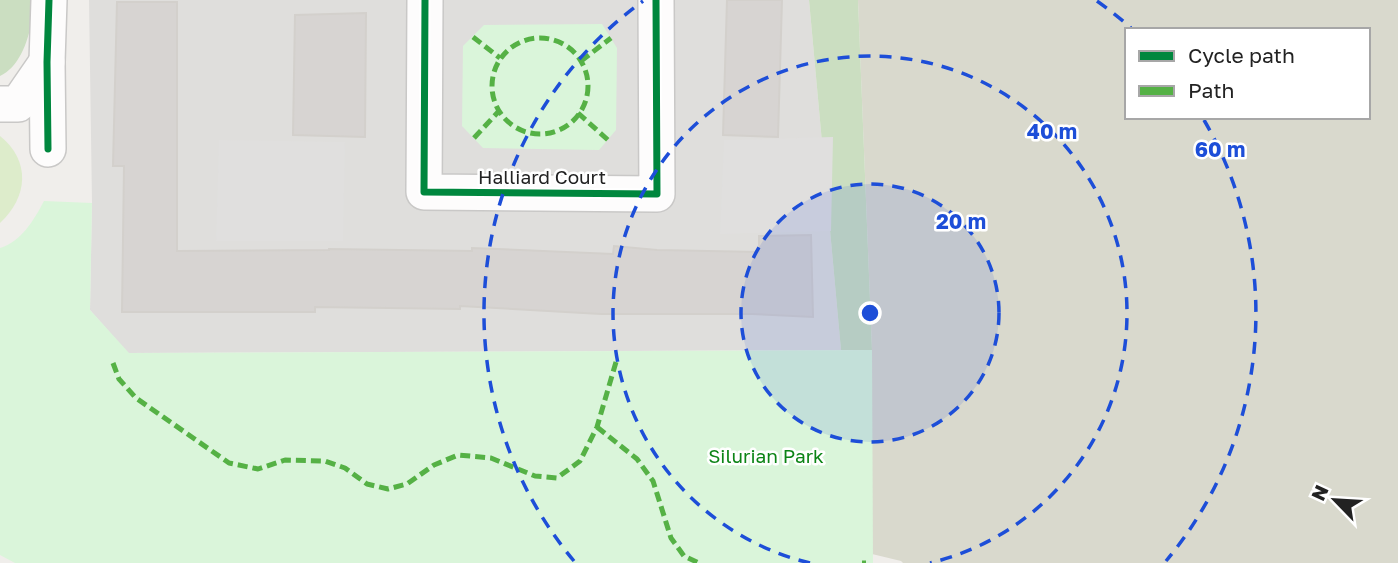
<svg xmlns="http://www.w3.org/2000/svg" width="1398" height="563" viewBox="0 0 1398 563" font-family="'Golos Text',sans-serif">
<rect width="100%" height="100%" fill="#f0eeeb"/>
<!-- residential -->
<polygon fill="#dfdedc" points="89,0 809,0 841,350 128,353 90,310 92,203"/>
<!-- construction -->
<path fill="#d9d9cd" fill-rule="evenodd" d="M858,0H1398V563H903L901,561L872,554V350ZM1127,30H1368V117H1127Z"/>
<!-- grass -->
<path fill="#ddeccb" d="M0,136C31,161 28,197 0,223Z"/>
<!-- forest -->
<g fill="#cbdec1">
<path d="M0,0H30C30,8 31,16 31,23C28,43 18,68 0,76Z"/>
<polygon points="809,0 858,0 872,350 841,350"/>
</g>
<!-- park -->
<g fill="#daf5da">
<polygon points="602,24 617,48 616,130 599,150 483,148 462,126 463,46 484,25"/>
<path d="M44,201L92,203L90,310L129,353L872,350L873,563H15L0,555V248C21,242 34,220 44,201Z"/>
</g>
<!-- parking -->
<g fill="#e0dfde">
<polygon points="833,137 831,231 720,234 724,140"/>
<polygon points="219,140 345,142 343,241 216,241"/>
</g>
<!-- building -->
<g fill="#d7d4d2" stroke="#d3d0cc" stroke-width="2">
<polygon points="727,0 782,0 778,137 723,135"/>
<polygon points="117,2 177,2 177,251 329,250 329,249 472,251 472,248 613,254 614,246 657,250 759,252 759,236 811,235 813,317 752,314 601,314 460,306 460,309 315,307 315,312 122,312 124,166 113,166"/>
<polygon points="366,13 365,137 293,135 295,15"/>
</g>
<g fill="none" stroke-linecap="round" stroke-linejoin="round">
<!-- street casing -->
<g stroke="#c9c8c7" stroke-width="38">
<g id="street">
<polyline points="425,0 424,192 657,194 656,0"/>
<polyline points="0,104 18,104 47,62"/>
<polyline points="48,149 47,62 49,0"/>
</g>
</g>
<!-- street -->
<use href="#street" stroke="#fdfcfc" stroke-width="35"/>
<!-- quiet -->
<g stroke="#55b145" stroke-width="5" stroke-dasharray="10 5" stroke-linecap="butt">
<polyline points="473,37 500,58"/>
<circle cx="540" cy="86" r="48"/>
<polyline points="581,61 611,38"/>
<polyline points="578,113 608,140"/>
<polyline points="474,138 499,111"/>
<polyline points="113,363 119,379 136,398 229,463 258,469 285,460 325,461 345,468 367,484 388,489 407,484 434,465 458,455 491,458 535,476 557,478 580,461 597,427 616,362"/>
<polyline points="597,427 637,459 653,481 671,538 684,556 699,563"/>
<polyline points="862,563 866,563"/>
</g>
<!-- cycleway casing -->
<g stroke="#fff" stroke-width="11">
<g id="cycleway">
<polyline points="425,0 424,192 657,194 656,0"/>
<polyline points="48,149 47,62 49,0"/>
</g>
</g>
<!-- cycleway -->
<use href="#cycleway" stroke="#00873e" stroke-width="7"/>
</g>
<!-- distance rings -->
<circle cx="870" cy="313" r="129" fill="#1d4ed8" fill-opacity=".12"/>
<g fill="none" stroke="#1d4ed8" stroke-width="3.5" stroke-dasharray="12 9">
<circle cx="870" cy="313" r="129"/>
<path d="M810 563A257 257 0 1 1 930 563"/>
<path d="M574 561A386 386 0 0 1 643 1M1097 1A386 386 0 0 1 1131 28M1204 120A386 386 0 0 1 1166 561"/>
</g>
<g text-anchor="middle" stroke-width="5" stroke-linejoin="round" paint-order="stroke">
<!-- street labels -->
<g font-size="19" fill="#222" stroke="#fff">
<text x="542" y="184">Halliard Court</text>
</g>
<!-- park labels -->
<g font-size="19" fill="#0c8416" stroke="#fff">
<text x="766" y="463">Silurian Park</text>
</g>
</g>
<circle cx="870" cy="313" r="10" fill="#1d4ed8" stroke="#fff" stroke-width="3.5"/>
<g font-size="21" text-anchor="middle" font-weight="bold" fill="#1d4ed8" stroke="#fff" stroke-width="5" stroke-linejoin="round" paint-order="stroke">
<text x="1052" y="139">40 m</text>
<text x="1220" y="157">60 m</text>
<text x="961" y="229">20 m</text>
</g>
<!-- legend -->
<rect x="1125" y="28" width="245" height="91" fill="#ffffff" stroke="#a7a7a7" stroke-width="2"/>
<rect x="1139" y="51" width="35" height="10" fill="#00873e" stroke="#a7a7a7" stroke-width="2"/>
<text x="1188" y="63" font-size="21" fill="#222222">Cycle path</text>
<rect x="1139" y="86" width="35" height="10" fill="#55b145" stroke="#a7a7a7" stroke-width="2"/>
<text x="1188" y="98" font-size="21" fill="#222222">Path</text>
<!-- north arrow -->
<g transform="translate(1335 500) rotate(295)" stroke="#ffffff" stroke-width="5" paint-order="stroke">
<path d="M0-5L12 26L0 18L-12 26Z" fill="#222222"/>
<text y="-10" font-size="19" font-weight="bold" text-anchor="middle" fill="#222222">N</text>
</g>
</svg>
